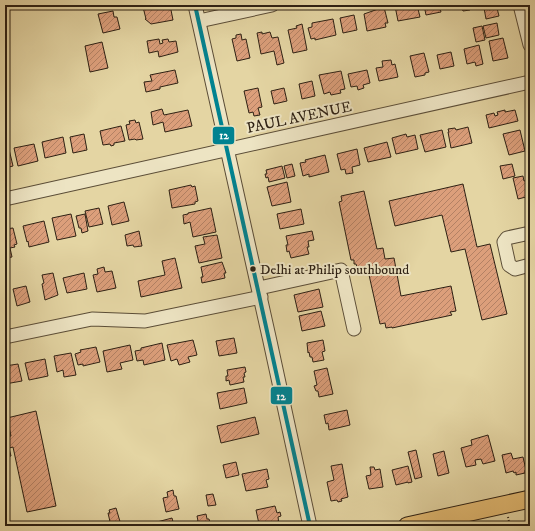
<svg xmlns="http://www.w3.org/2000/svg" width="535" height="531" viewBox="0 0 535 531" font-family="'IM FELL DW Pica',serif">
<defs>
<pattern id="building-hatch" width="6" height="6" patternUnits="userSpaceOnUse"><rect width="6" height="6" fill="#dc9f7b"/><path d="M-1 1l2-2M0 6l6-6M5 7l2-2" fill="none" stroke="#b38164"/></pattern>
</defs>
<rect width="100%" height="100%" fill="#e4d5a3"/>
<filter id="stains"><feTurbulence type="fractalNoise" baseFrequency=".005" numOctaves="4"/><feColorMatrix values="0 0 0 0 .2 0 0 0 0 .09 0 0 0 0 .02 0 0 0 .5 -.17"/></filter>
<radialGradient id="worn" r=".72"><stop offset=".6" stop-color="#630" stop-opacity="0"/><stop offset="1" stop-color="#630" stop-opacity=".3"/></radialGradient>
<!-- building -->
<g fill="url(#building-hatch)" stroke="#2d2013">
<polygon points="157,5 157,7 170,5 173,20 151,24 145,19 146,19 143,7"/>
<polygon points="401,5 417,5 420,17 398,21 395,6"/>
<polygon points="424,5 439,5 441,12 426,15"/>
<polygon points="458,5 471,5 469,6 470,10 463,11 462,9 458,8"/>
<polygon points="482,5 497,5 489,7 489,10 497,8 499,16 486,19 484,8 482,8"/>
<polygon points="384,7 388,23 385,23 386,27 367,31 364,14"/>
<polygon points="113,11 114,17 117,17 120,29 103,33 98,14"/>
<polygon points="354,15 357,30 343,33 340,18"/>
<polygon points="333,19 336,35 315,40 315,38 311,39 308,28 312,27 312,23"/>
<polygon points="497,23 499,35 486,38 483,26"/>
<polygon points="302,24 307,50 293,53 288,30 297,28 296,26"/>
<polygon points="482,26 485,40 476,42 473,28"/>
<polygon points="262,32 262,34 270,32 272,38 278,37 284,63 277,65 274,51 261,54 257,33"/>
<polygon points="241,34 242,40 246,39 250,58 237,61 232,39 236,38 236,35"/>
<polygon points="503,38 508,58 493,61 489,41"/>
<polygon points="159,39 160,44 163,43 162,40 168,39 169,42 176,41 178,52 159,57 158,51 149,53 147,41"/>
<polygon points="102,42 108,68 90,72 85,46"/>
<polygon points="479,45 483,64 476,66 475,62 467,64 464,49"/>
<polygon points="451,52 454,66 440,69 437,55"/>
<polygon points="424,53 429,72 425,73 425,75 415,77 410,56"/>
<polygon points="391,60 392,65 395,64 398,77 379,81 376,68 383,67 382,61"/>
<polygon points="175,70 178,83 160,87 160,89 146,92 144,82 152,81 150,75"/>
<polygon points="367,70 370,83 363,85 364,88 358,90 357,86 351,87 348,74"/>
<polygon points="341,71 345,89 340,90 341,93 331,95 330,92 324,94 319,75"/>
<polygon points="312,81 315,96 302,99 299,84"/>
<polygon points="258,88 262,107 258,108 260,115 254,116 253,112 249,113 244,91"/>
<polygon points="284,88 287,101 274,104 271,91"/>
<polygon points="162,109 164,115 188,110 192,126 165,132 163,122 153,125 151,112"/>
<polygon points="505,110 505,112 515,110 518,121 489,128 486,115 494,113 495,116 498,115 497,112"/>
<polygon points="135,120 136,123 139,122 143,139 136,140 135,139 129,140 126,125 130,124 129,121"/>
<polygon points="121,126 125,141 114,143 114,145 111,146 110,144 103,145 100,131"/>
<polygon points="468,127 472,143 451,148 448,132 449,132 448,129 455,128 456,130"/>
<polygon points="442,130 446,147 425,152 420,135"/>
<polygon points="520,130 525,151 509,155 503,134"/>
<polygon points="84,134 87,150 73,153 70,137"/>
<polygon points="406,134 407,137 415,135 418,149 396,154 392,138"/>
<polygon points="63,137 66,153 45,158 42,142"/>
<polygon points="387,142 391,157 368,162 364,148"/>
<polygon points="34,144 38,161 18,166 14,148"/>
<polygon points="8,145 13,166 5,168 5,146"/>
<polygon points="357,149 360,165 352,167 353,173 346,174 345,169 341,170 337,154"/>
<polygon points="325,155 329,172 309,177 309,174 303,176 300,163 306,162 305,160"/>
<polygon points="292,164 295,176 287,178 284,166"/>
<polygon points="512,164 515,176 503,179 500,166"/>
<polygon points="282,166 285,178 269,182 268,177 266,178 265,174 267,174 266,170"/>
<polygon points="523,176 524,181 528,180 530,186 530,196 518,199 513,178"/>
<polygon points="287,182 291,202 272,206 267,187"/>
<polygon points="463,184 477,247 490,244 507,314 482,320 465,249 451,252 442,215 395,226 389,201"/>
<polygon points="191,185 192,187 195,186 198,201 195,202 195,204 172,208 169,190"/>
<polygon points="364,191 377,249 383,248 385,259 394,258 401,296 451,286 456,311 450,312 452,315 392,328 392,327 386,328 385,323 380,324 367,266 364,267 365,271 359,272 356,264 354,264 354,260 351,260 339,202 342,201 341,196"/>
<polygon points="124,202 129,221 112,225 108,206"/>
<polygon points="99,208 103,224 89,227 85,211"/>
<polygon points="211,208 216,232 193,237 190,222 184,224 183,215 188,214 188,213"/>
<polygon points="301,209 304,224 280,229 277,214"/>
<polygon points="71,214 76,236 57,240 52,218"/>
<polygon points="85,214 88,231 82,233 81,228 79,228 76,216"/>
<polygon points="44,221 49,242 29,247 28,241 27,242 23,226"/>
<polygon points="13,228 17,244 14,245 15,247 10,248 12,257 5,258 5,229"/>
<polygon points="139,231 142,246 134,247 133,245 127,246 125,235"/>
<polygon points="312,231 314,240 308,241 309,247 307,247 309,254 291,258 289,251 287,252 286,245 288,245 286,236"/>
<polygon points="217,235 222,258 199,263 195,246 205,244 203,237"/>
<polygon points="175,258 182,288 141,297 138,281 165,275 162,261"/>
<polygon points="222,262 226,273 224,273 225,278 202,283 201,277 203,277 201,267"/>
<polygon points="104,267 105,272 112,271 116,288 97,292 93,275 98,274 97,269"/>
<polygon points="53,273 58,295 45,300 42,284 44,283 42,275"/>
<polygon points="84,273 87,289 67,293 63,278"/>
<polygon points="26,286 30,302 17,306 13,289"/>
<polygon points="319,289 323,307 298,312 294,295"/>
<polygon points="530,289 530,299 529,299 527,290"/>
<polygon points="321,311 325,326 302,331 299,316"/>
<polygon points="234,338 237,353 219,356 216,341"/>
<polygon points="193,340 197,355 188,357 190,362 179,365 177,359 171,361 167,345"/>
<polygon points="323,340 325,351 322,352 324,360 313,362 312,357 310,357 309,352 308,353 307,343"/>
<polygon points="162,343 165,360 144,365 143,360 137,361 135,351 141,350 141,348"/>
<polygon points="130,345 133,360 120,363 122,369 107,372 103,351"/>
<polygon points="96,347 100,362 83,366 83,364 78,365 75,354 81,352 80,350"/>
<polygon points="71,353 76,375 64,377 63,370 57,372 54,356"/>
<polygon points="45,359 48,376 29,380 25,363"/>
<polygon points="18,364 22,381 5,384 5,366"/>
<polygon points="245,367 246,372 244,373 245,377 243,377 244,382 230,385 229,380 226,381 226,376 228,376 227,370"/>
<polygon points="327,368 333,394 319,397 318,391 316,391 314,386 317,385 314,371"/>
<polygon points="244,388 247,403 220,409 217,393"/>
<polygon points="347,410 350,425 329,430 328,423 326,424 324,415"/>
<polygon points="36,411 56,506 27,512 13,447 9,448 11,456 5,457 5,437 11,436 7,418"/>
<polygon points="255,417 259,434 221,443 217,426"/>
<polygon points="488,435 495,461 483,464 481,459 475,460 476,465 466,467 461,448 472,445 471,440"/>
<polygon points="416,450 422,477 415,479 408,452"/>
<polygon points="444,451 449,473 438,476 433,454"/>
<polygon points="511,453 513,459 523,457 526,470 525,470 525,473 516,475 516,472 514,473 513,471 506,473 502,455"/>
<polygon points="236,462 239,475 226,478 223,465"/>
<polygon points="342,464 348,497 341,499 342,501 338,502 337,500 331,501 327,482 334,480 331,466"/>
<polygon points="408,466 412,482 408,483 408,482 396,485 392,470"/>
<polygon points="370,467 374,467 375,470 380,469 383,487 369,489 366,476 371,475"/>
<polygon points="267,469 269,479 266,480 268,487 246,491 242,474"/>
<polygon points="173,490 174,496 176,496 179,509 166,512 163,498 168,497 167,492"/>
<polygon points="213,494 216,505 208,506 206,495"/>
<polygon points="275,506 277,513 280,512 281,516 278,517 279,524 265,526 265,523 259,524 256,510"/>
<polygon points="116,508 121,525 111,526 108,513 110,513 109,510"/>
<polygon points="206,514 207,519 209,519 211,526 195,526 195,522 198,521 197,516"/>
<polygon points="172,518 174,526 158,526 157,522"/>
</g>
<g fill="none" stroke-linecap="round" stroke-linejoin="round">
<!-- minor casing -->
<g stroke="#5b4d37" stroke-width="15">
<g id="minor">
<path d="M195,5C234,179 273,352 310,526"/>
<polyline points="520,5 530,45"/>
<polyline points="199,21 272,5"/>
<polyline points="5,199 530,82"/>
<polyline points="530,233 507,238 504,242 509,265 515,269 530,265"/>
<polyline points="259,288 341,270 354,329"/>
<polyline points="5,337 92,319 145,321 261,297"/>
</g>
</g>
<!-- major casing -->
<g stroke="#2d2013" stroke-width="19">
<polyline id="major" points="407,526 530,499"/>
</g>
<!-- path -->
<polyline stroke="#2d2013" stroke-width="2" stroke-dasharray="1 2" stroke-linecap="butt" points="508,517 510,526"/>
<!-- minor -->
<use href="#minor" stroke="#ede4c3" stroke-width="13"/>
<!-- major -->
<use href="#major" stroke="#e2ba72" stroke-width="17"/>
<!-- bus-1 casing -->
<g stroke="#ede4c3" stroke-width="7">
<polyline id="bus-1" points="195,5 310,526"/>
</g>
<!-- bus-1 -->
<use href="#bus-1" stroke="#008290" stroke-width="4"/>
</g>
<!-- markers -->
<circle fill="#2d2013" stroke="#ede4c3" stroke-width="1.5" cx="253" cy="269" r="3.5"/>
<g text-anchor="middle" stroke-width="4" stroke-linejoin="round" paint-order="stroke">
<!-- bus labels -->
<g font-size="14" fill="#2d2013" stroke="#ede4c3" text-anchor="start">
<text x="260" y="274">Delhi at Philip southbound</text>
</g>
<!-- street labels -->
<g font-size="15" fill="#2d2013" stroke="#ede4c3">
<text transform="translate(299 117) rotate(-12)" y="5">PAUL AVENUE</text>
</g>
</g>
<g stroke="#ede4c3" stroke-width="1.5">
<rect x="212" y="126" width="23" height="19" rx="4" fill="#008290"/>
<rect x="270" y="386" width="23" height="19" rx="4" fill="#008290"/>
</g>
<g font-size="11" text-anchor="middle" font-weight="bold" fill="#fff">
<text x="224" y="139">12</text>
<text x="281" y="400">12</text>
</g>
<!-- margin -->
<rect width="535" height="531" fill="none" stroke="#e4d5a3" stroke-width="20"/>
<rect x="6" y="6" width="523" height="519" fill="none" stroke="#2d2013" stroke-width="2"/>
<rect x="10" y="10" width="515" height="511" fill="none" stroke="#2d2013"/>
<rect width="100%" height="100%" filter="url(#stains)"/>
<rect width="100%" height="100%" fill="url(#worn)"/>
</svg>
